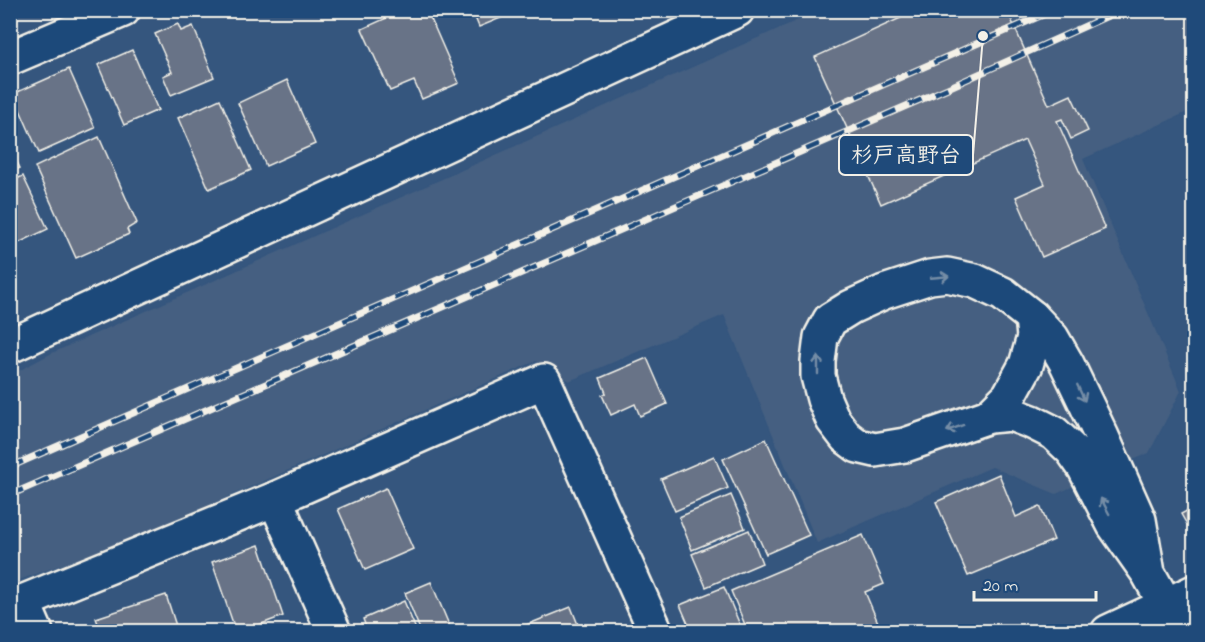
<svg xmlns="http://www.w3.org/2000/svg" width="1205" height="642" viewBox="0 0 1205 642" font-family="'Indie Flower','Klee One',sans-serif">
<rect width="100%" height="100%" fill="#35567e"/>
<filter id="ink" filterUnits="userSpaceOnUse"><feTurbulence type="fractalNoise" baseFrequency=".0167" numOctaves="2"/><feDisplacementMap in="SourceGraphic" scale="12" xChannelSelector="R" yChannelSelector="G"/><feConvolveMatrix kernelMatrix="1 2 1 2 8 2 1 2 1" color-interpolation-filters="sRGB"/></filter>
<g filter="url(#ink)">
<!-- built -->
<polygon fill="#445f81" points="818,11 1194,11 1194,109 1083,159 1181,391 1149,453 1056,494 992,467 817,543 724,315 569,381 536,361 130,540 11,583 11,375 52,353"/>
<!-- building -->
<g fill="#687387" stroke="#f4f1e8" stroke-width="1.5">
<polygon points="404,10 427,10 459,83 422,99 414,81 390,91 362,29"/>
<polygon points="472,10 520,10 479,27"/>
<polygon points="918,10 1007,10 1049,105 1071,95 1088,131 1071,139 1062,119 1057,121 1105,229 1042,257 1016,197 1045,184 1025,140 881,204 815,57"/>
<polygon points="178,24 181,31 193,26 214,77 171,95 163,76 172,72 155,34"/>
<polygon points="132,50 158,110 124,125 98,65"/>
<polygon points="69,69 95,128 39,153 13,94"/>
<polygon points="287,80 315,144 266,166 238,103"/>
<polygon points="220,99 251,170 209,189 178,118"/>
<polygon points="99,137 137,223 127,229 129,234 76,258 35,167"/>
<polygon points="10,148 20,168 10,172"/>
<polygon points="23,176 48,229 10,247 10,182"/>
<polygon points="647,358 667,404 640,416 635,404 611,415 602,395 606,393 600,378"/>
<polygon points="766,439 809,535 766,554 723,459"/>
<polygon points="714,456 728,488 675,511 661,479"/>
<polygon points="999,474 1016,517 1040,506 1054,540 968,576 936,502"/>
<polygon points="386,488 413,549 365,570 338,509"/>
<polygon points="731,495 745,528 692,550 679,517"/>
<polygon points="1194,507 1194,537 1181,514"/>
<polygon points="749,530 762,563 706,587 692,554"/>
<polygon points="863,535 884,584 865,592 882,632 748,632 731,591"/>
<polygon points="259,545 283,616 240,632 236,632 212,562"/>
<polygon points="431,582 452,632 421,632 405,593"/>
<polygon points="724,587 743,632 685,632 684,629 689,626 680,605"/>
<polygon points="166,595 178,632 101,632 96,618"/>
<polygon points="404,601 417,632 360,632 359,630 366,627 363,619"/>
<polygon points="571,607 581,632 515,632 514,630"/>
</g>
<g fill="none" stroke-linecap="round" stroke-linejoin="round">
<!-- minor casing -->
<g stroke="#f4f1e8" stroke-width="38">
<g id="minor">
<polyline points="10,58 123,10"/>
<polyline points="275,499 334,632"/>
<polyline points="23,602 36,632"/>
<polyline points="10,607 275,499 544,381 656,632"/>
<polyline points="1108,632 1194,592"/>
</g>
</g>
<!-- tertiary casing -->
<g stroke="#f4f1e8" stroke-width="38">
<g id="tertiary">
<polyline points="10,346 737,10"/>
<polyline points="989,416 1009,396 1026,365 1034,337 1032,317"/>
<polyline points="1148,573 1139,520 1102,437 1067,364 1052,338 1032,317 1003,294 975,281 947,275 930,277 884,292 851,307 830,320 821,337 818,361 818,376 824,399 833,420 846,437 858,446 875,450 905,445 989,416 1011,414 1032,422 1054,433 1072,450 1084,467 1114,525 1148,573 1181,632"/>
</g>
</g>
<!-- minor -->
<use href="#minor" stroke="#1f4a7a" stroke-width="33"/>
<!-- tertiary -->
<use href="#tertiary" stroke="#1f4a7a" stroke-width="33"/>
<!-- rail casing -->
<g stroke="#f4f1e8" stroke-width="7">
<g id="rail">
<polyline points="10,467 1054,10"/>
<polyline points="10,495 950,87 1121,10"/>
</g>
</g>
<!-- rail -->
<use href="#rail" stroke="#1f4a7a" stroke-width="4.5" stroke-dasharray="14" stroke-linecap="butt"/>
</g>
<!-- one-way arrows -->
<defs><path id="oneway-shaft" d="M-6 0H5M1.5-3L5.5 0L1.5 3" fill="none" stroke-width="1.6" stroke-linecap="round" stroke-linejoin="round" transform="scale(1.5)"/></defs>
<g stroke="#748da6">
<use href="#oneway-shaft" transform="translate(940 277) rotate(-5)"/>
<use href="#oneway-shaft" transform="translate(818 365) rotate(-90)"/>
<use href="#oneway-shaft" transform="translate(1081 393) rotate(65)"/>
<use href="#oneway-shaft" transform="translate(955 428) rotate(160)"/>
<use href="#oneway-shaft" transform="translate(1105 506) rotate(-118)"/>
</g>
</g>
<!-- callouts -->
<path fill="none" stroke="#f4f1e8" stroke-width="2" d="M983 36L973 155"/>
<circle fill="#f4f1e8" stroke="#1f4a7a" stroke-width="2" cx="983" cy="36" r="6"/>
<rect fill="#1f4a7a" stroke="#f4f1e8" stroke-width="2" x="839" y="135" width="134" height="40" rx="6"/>
<g font-size="22" text-anchor="middle" font-weight="bold" fill="#f4f1e8">
<text x="906" y="162">杉戸高野台</text>
</g>
<!-- margin -->
<rect width="1205" height="642" fill="none" stroke="#1f4a7a" stroke-width="36"/>
<rect x="18" y="18" width="1169" height="606" fill="none" stroke="#f4f1e8" stroke-width="2" filter="url(#ink)"/>
<!-- scale -->
<path d="M974 591v9h122v-9" fill="none" stroke="#f4f1e8" stroke-width="3"/>
<text x="983" y="591" font-size="18" fill="#f4f1e8" stroke="#1f4a7a" stroke-width="4.5" paint-order="stroke">20 m</text>
</svg>
